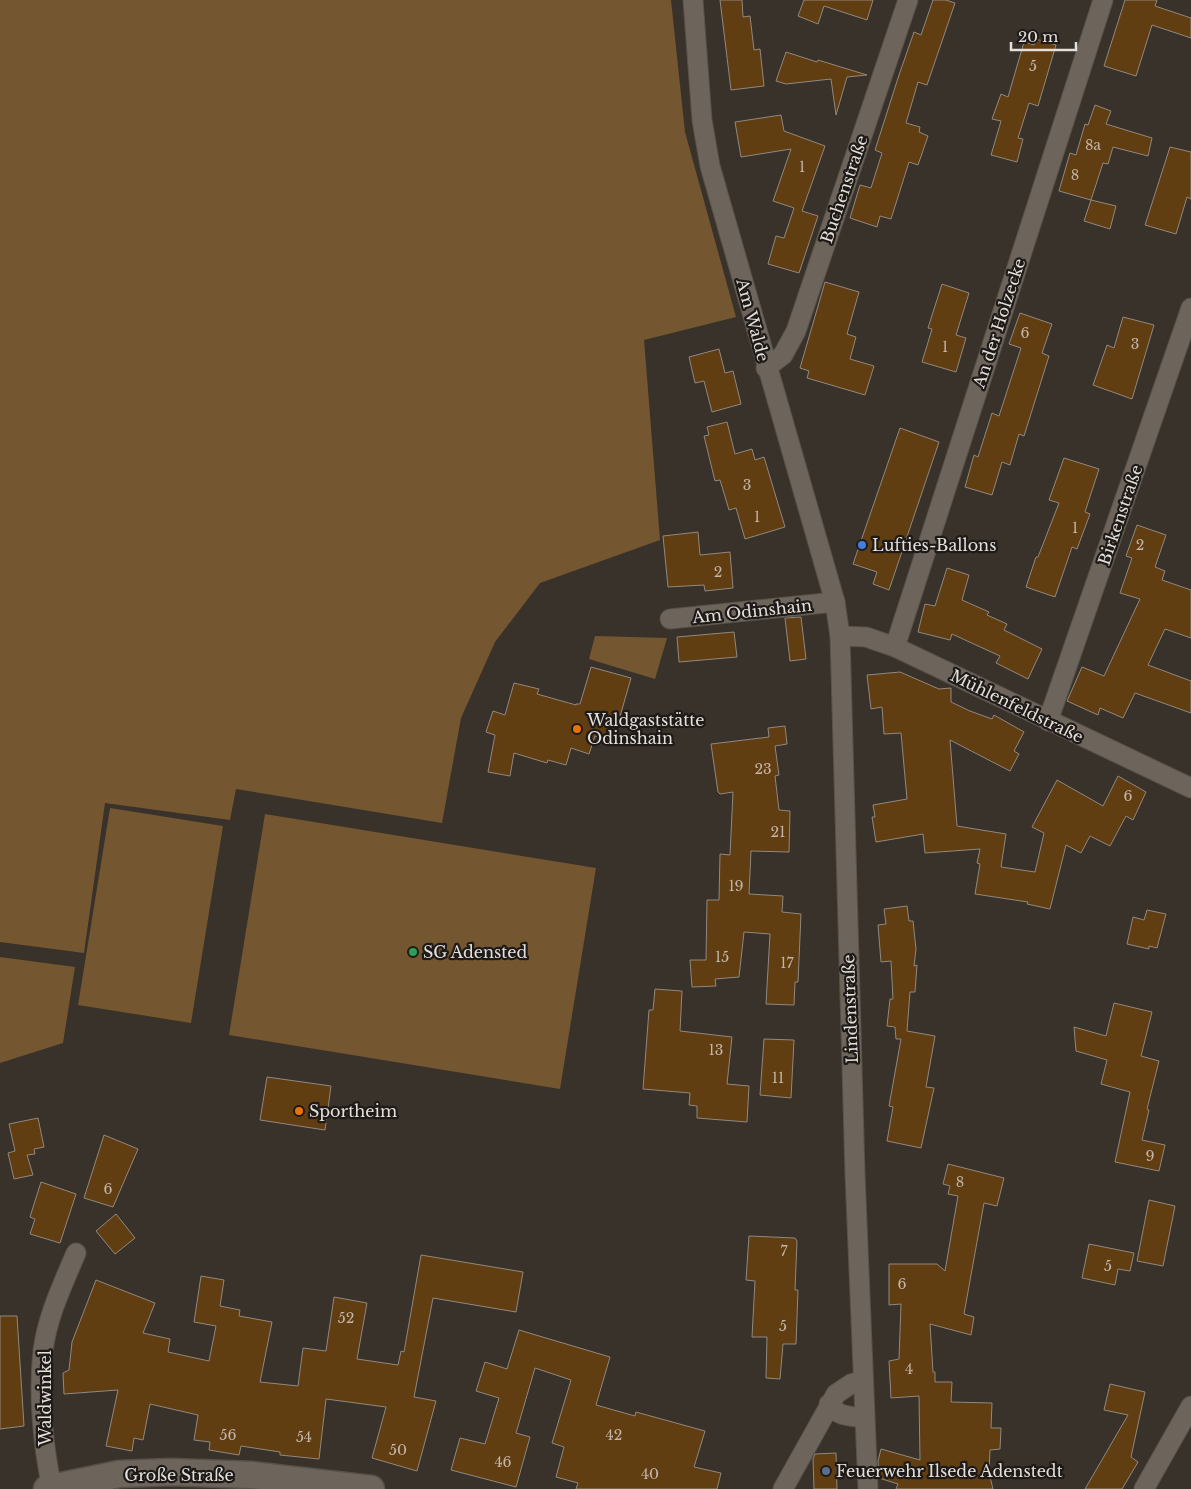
<svg xmlns="http://www.w3.org/2000/svg" width="1191" height="1489" viewBox="0 0 1191 1489" font-family="'Libre Baskerville',serif">
<rect width="100%" height="100%" fill="#39322a"/>
<!-- green -->
<g fill="#745630">
<polygon points="0,0 671,0 685,132 736,317 644,340 660,540 540,583 495,642 461,718 442,823 236,789 230,820 105,803 84,953 0,942"/>
<polygon points="595,636 667,638 655,679 589,659"/>
<polygon points="110,808 223,826 191,1023 78,1005"/>
<polygon points="265,814 596,868 560,1089 229,1035"/>
<polygon points="0,957 75,967 63,1043 0,1063"/>
</g>
<!-- building -->
<g fill="#613d12" stroke="#91887f">
<polygon points="720,0 742,0 743,17 750,16 754,50 760,49 764,86 731,90"/>
<polygon points="804,0 873,0 867,20 824,6 818,24 798,16"/>
<polygon points="933,0 946,0 955,3 927,85 918,82 906,123 920,127 919,132 928,136 918,165 909,162 891,219 880,216 877,227 850,218 860,185 871,188 882,153 875,150 899,75 914,32 921,35"/>
<polygon points="1125,0 1157,0 1155,6 1191,18 1191,38 1152,25 1136,76 1104,66"/>
<polygon points="1036,39 1056,45 1038,106 1029,103 1018,138 1023,139 1017,162 991,155 1001,121 992,119 1001,94 1008,97 1024,42 1034,45"/>
<polygon points="786,52 817,62 818,60 867,75 847,77 836,115 831,79 786,84 776,81"/>
<polygon points="1095,105 1111,111 1106,124 1152,138 1148,156 1113,147 1108,164 1103,163 1091,200 1059,191 1070,153 1076,155 1085,124 1088,125"/>
<polygon points="781,115 784,131 825,146 802,211 818,216 799,273 768,264 776,236 784,238 794,208 773,201 791,149 741,157 735,122"/>
<polygon points="1170,147 1191,152 1191,199 1187,197 1176,234 1145,225"/>
<polygon points="1091,200 1116,206 1110,229 1084,221"/>
<polygon points="825,282 859,292 847,334 856,337 850,359 874,366 865,395 807,378 809,371 800,368"/>
<polygon points="942,284 969,293 956,335 966,338 956,372 922,362 932,329 928,328"/>
<polygon points="1020,313 1052,324 1042,353 1049,356 1024,436 1019,434 1010,465 1002,462 992,495 965,487 974,455 978,457 992,413 999,416 1021,348 1009,344"/>
<polygon points="1123,317 1154,325 1132,399 1093,385 1107,345 1114,348"/>
<polygon points="719,349 725,373 733,371 741,404 712,412 704,381 695,383 689,357"/>
<polygon points="727,422 735,454 752,449 755,460 764,457 785,527 745,539 736,508 729,510 720,480 715,481 704,436 709,435 707,427"/>
<polygon points="900,428 939,442 889,590 873,584 877,572 853,564"/>
<polygon points="1064,458 1099,469 1085,512 1090,514 1077,549 1072,547 1055,597 1026,587 1036,557 1038,557 1059,503 1049,500"/>
<polygon points="1137,525 1166,535 1155,567 1165,571 1162,580 1191,590 1191,638 1165,629 1148,665 1191,681 1191,713 1135,693 1123,718 1100,708 1098,715 1067,701 1082,667 1104,676 1140,599 1120,593 1132,558 1126,556"/>
<polygon points="698,532 700,555 730,552 733,588 705,591 704,585 668,587 663,536"/>
<polygon points="947,568 969,575 962,600 989,612 987,615 1007,624 1004,630 1042,649 1028,679 996,663 1000,656 952,634 950,640 918,632 925,604 935,606"/>
<polygon points="801,617 806,659 790,661 785,618"/>
<polygon points="734,632 737,657 679,662 677,637"/>
<polygon points="591,667 631,678 613,741 595,736 589,754 571,748 566,765 548,760 547,763 514,753 510,776 488,772 495,735 486,732 493,711 505,715 514,683 539,689 537,694 576,705 576,704 580,704"/>
<polygon points="900,672 939,689 951,688 951,702 970,711 992,719 994,715 1024,732 1014,751 1019,754 1010,771 950,740 957,826 1006,834 1001,867 1035,872 1044,833 1032,827 1057,780 1103,806 1118,776 1146,792 1133,820 1126,816 1110,846 1090,836 1081,853 1066,845 1050,909 1027,904 1028,902 975,894 980,864 977,863 980,849 925,853 923,834 876,842 872,817 875,817 873,805 907,799 901,733 884,734 882,707 871,709 867,675"/>
<polygon points="785,726 787,744 775,746 779,775 775,776 779,810 790,811 789,852 751,851 749,894 783,896 782,912 801,914 798,982 795,982 794,1005 766,1004 770,934 744,932 739,977 715,979 716,986 692,987 690,960 706,960 707,900 719,900 720,854 730,855 733,792 720,794 718,792 711,744 769,737 768,728"/>
<polygon points="907,906 909,921 913,921 916,949 914,966 917,965 915,992 910,992 907,1031 935,1036 926,1087 934,1088 921,1148 887,1141 893,1107 889,1106 901,1039 896,1039 895,1027 887,1026 890,999 893,999 891,961 881,962 878,925 886,924 884,909"/>
<polygon points="1147,910 1166,914 1157,948 1149,946 1149,949 1127,944 1133,917 1144,920"/>
<polygon points="655,989 682,991 680,1031 732,1037 727,1084 749,1086 747,1122 697,1118 697,1106 689,1105 690,1093 643,1089 649,1010 653,1010"/>
<polygon points="1114,1003 1152,1012 1141,1056 1159,1061 1147,1109 1149,1110 1142,1140 1165,1145 1159,1171 1115,1162 1130,1092 1101,1084 1107,1060 1076,1051 1074,1027 1106,1036"/>
<polygon points="764,1039 794,1040 791,1098 760,1095"/>
<polygon points="267,1077 331,1086 325,1130 260,1120"/>
<polygon points="38,1118 44,1147 34,1149 35,1154 27,1155 33,1175 14,1179 8,1153 15,1151 9,1124"/>
<polygon points="104,1135 138,1149 113,1207 84,1198"/>
<polygon points="948,1164 1004,1178 997,1206 984,1203 964,1314 974,1317 971,1335 930,1324 933,1372 935,1372 935,1382 952,1382 951,1402 992,1403 991,1428 1001,1428 1000,1449 990,1450 989,1473 993,1489 896,1489 898,1484 879,1478 878,1461 881,1449 920,1460 919,1396 891,1398 889,1361 899,1359 901,1304 889,1305 889,1264 937,1264 945,1271 958,1196 948,1194 950,1186 943,1184"/>
<polygon points="41,1182 76,1194 60,1243 30,1234 35,1219 30,1217"/>
<polygon points="1149,1200 1175,1206 1163,1266 1137,1261"/>
<polygon points="116,1214 135,1238 115,1254 96,1231"/>
<polygon points="749,1236 795,1238 797,1241 795,1290 798,1290 796,1344 783,1344 780,1379 766,1378 767,1337 752,1337 755,1281 746,1280"/>
<polygon points="1089,1244 1134,1253 1130,1271 1118,1269 1115,1285 1082,1278"/>
<polygon points="421,1255 523,1272 516,1312 433,1298 414,1397 436,1401 417,1471 372,1458 386,1407 326,1399 319,1459 280,1455 280,1452 241,1446 239,1455 209,1450 210,1442 194,1440 198,1415 150,1404 143,1440 134,1438 132,1451 106,1446 118,1390 64,1394 63,1373 69,1370 72,1342 96,1280 155,1303 143,1333 170,1339 168,1352 209,1361 216,1326 194,1322 201,1276 224,1280 220,1306 240,1310 239,1316 272,1322 260,1382 298,1386 303,1348 326,1351 334,1297 367,1303 357,1359 398,1365 401,1351 404,1352"/>
<polygon points="0,1316 17,1316 24,1426 0,1429"/>
<polygon points="519,1330 610,1357 596,1405 635,1416 636,1412 705,1431 694,1467 721,1473 717,1489 576,1489 578,1483 556,1477 564,1447 552,1443 571,1380 535,1368 516,1433 530,1437 516,1487 451,1470 460,1438 485,1444 499,1398 476,1391 485,1362 507,1369"/>
<polygon points="1110,1384 1145,1392 1131,1457 1138,1462 1122,1489 1085,1489 1128,1415 1104,1410"/>
<polygon points="836,1453 837,1489 814,1489 813,1459 815,1454"/>
</g>
<g fill="none" stroke-linecap="round" stroke-linejoin="round">
<!-- street casing -->
<g stroke="#57514a" stroke-width="21">
<g id="street">
<polyline points="693,0 702,120 710,166 835,602 840,636 855,1174 868,1489"/>
<polyline points="766,368 783,355 796,331 908,0"/>
<polyline points="670,619 835,602"/>
<polyline points="840,636 866,637 895,647 1191,788"/>
<polyline points="895,647 1103,0"/>
<polyline points="1048,721 1191,308"/>
<path d="M829,1404C837,1417 851,1416 864,1418"/>
<path d="M52,1488C43,1446 38,1394 43,1351C47,1317 63,1284 76,1253"/>
<polyline points="783,1489 836,1394 851,1384 862,1381"/>
<polyline points="1144,1489 1191,1406"/>
</g>
</g>
<!-- secondary casing -->
<g stroke="#57514a" stroke-width="29">
<polyline id="secondary" points="47,1489 119,1474 171,1472 252,1475 371,1489"/>
</g>
<!-- street -->
<use href="#street" stroke="#6d655b" stroke-width="19"/>
<!-- secondary -->
<use href="#secondary" stroke="#6d655b" stroke-width="26"/>
</g>
<!-- markers -->
<circle fill="#3f7fe0" stroke="#1e1a17" stroke-width="2" cx="862" cy="545" r="5"/>
<g fill="#e8710a" stroke="#1e1a17" stroke-width="2">
<circle cx="577" cy="729" r="5"/>
<circle cx="299" cy="1111" r="5"/>
</g>
<circle fill="#2e9e5b" stroke="#1e1a17" stroke-width="2" cx="413" cy="952" r="5"/>
<circle fill="#5c6f8a" stroke="#1e1a17" stroke-width="2" cx="826" cy="1471" r="5"/>
<g text-anchor="middle" stroke-width="4.5" stroke-linejoin="round" paint-order="stroke">
<!-- number labels -->
<g font-size="14" fill="#c3b6a8">
<text x="1033" y="71">5</text>
<text x="1093" y="150">8a</text>
<text x="802" y="172">1</text>
<text x="1075" y="180">8</text>
<text x="1025" y="338">6</text>
<text x="1135" y="349">3</text>
<text x="945" y="352">1</text>
<text x="747" y="490">3</text>
<text x="757" y="522">1</text>
<text x="1075" y="533">1</text>
<text x="1140" y="550">2</text>
<text x="718" y="577">2</text>
<text x="763" y="774">23</text>
<text x="1128" y="801">6</text>
<text x="778" y="837">21</text>
<text x="736" y="891">19</text>
<text x="722" y="962">15</text>
<text x="787" y="968">17</text>
<text x="716" y="1055">13</text>
<text x="778" y="1083">11</text>
<text x="1150" y="1161">9</text>
<text x="960" y="1187">8</text>
<text x="108" y="1194">6</text>
<text x="784" y="1256">7</text>
<text x="1108" y="1271">5</text>
<text x="902" y="1289">6</text>
<text x="346" y="1323">52</text>
<text x="783" y="1331">5</text>
<text x="909" y="1374">4</text>
<text x="228" y="1440">56</text>
<text x="614" y="1440">42</text>
<text x="304" y="1442">54</text>
<text x="398" y="1455">50</text>
<text x="503" y="1467">46</text>
<text x="650" y="1479">40</text>
</g>
<!-- street labels -->
<g font-size="16" fill="#e4dfda" stroke="#1e1a17">
<text transform="translate(844 189) rotate(-71)" y="6">Buchenstraße</text>
<text transform="translate(753 320) rotate(75)" y="6">Am Walde</text>
<text transform="translate(999 323) rotate(-72)" y="6">An der Holzecke</text>
<text transform="translate(1120 515) rotate(-71)" y="6">Birkenstraße</text>
<text transform="translate(752 611) rotate(-6)" y="6">Am Odinshain</text>
<text transform="translate(1017 706) rotate(26)" y="6">Mühlenfeldstraße</text>
<text transform="translate(850 1009) rotate(-92)" y="6">Lindenstraße</text>
<text transform="translate(45 1398) rotate(-90)" y="6">Waldwinkel</text>
<text x="179" y="1481">Große Straße</text>
</g>
<!-- poi labels -->
<g font-size="16" fill="#e4dfda" stroke="#1e1a17" text-anchor="start">
<text x="872" y="551">Lufties-Ballons</text>
<text x="587" y="726">Waldgaststätte<tspan x="587" dy="18">Odinshain</tspan></text>
<text x="423" y="958">SG Adensted</text>
<text x="309" y="1117">Sportheim</text>
<text x="836" y="1477">Feuerwehr Ilsede Adenstedt</text>
</g>
</g>
<!-- scale -->
<path d="M1011 42v8h65v-8" fill="none" stroke="#e4dfda" stroke-width="2.5"/>
<text x="1018" y="42" font-size="15" fill="#e4dfda" stroke="#1e1a17" stroke-width="4" paint-order="stroke">20 m</text>
</svg>
